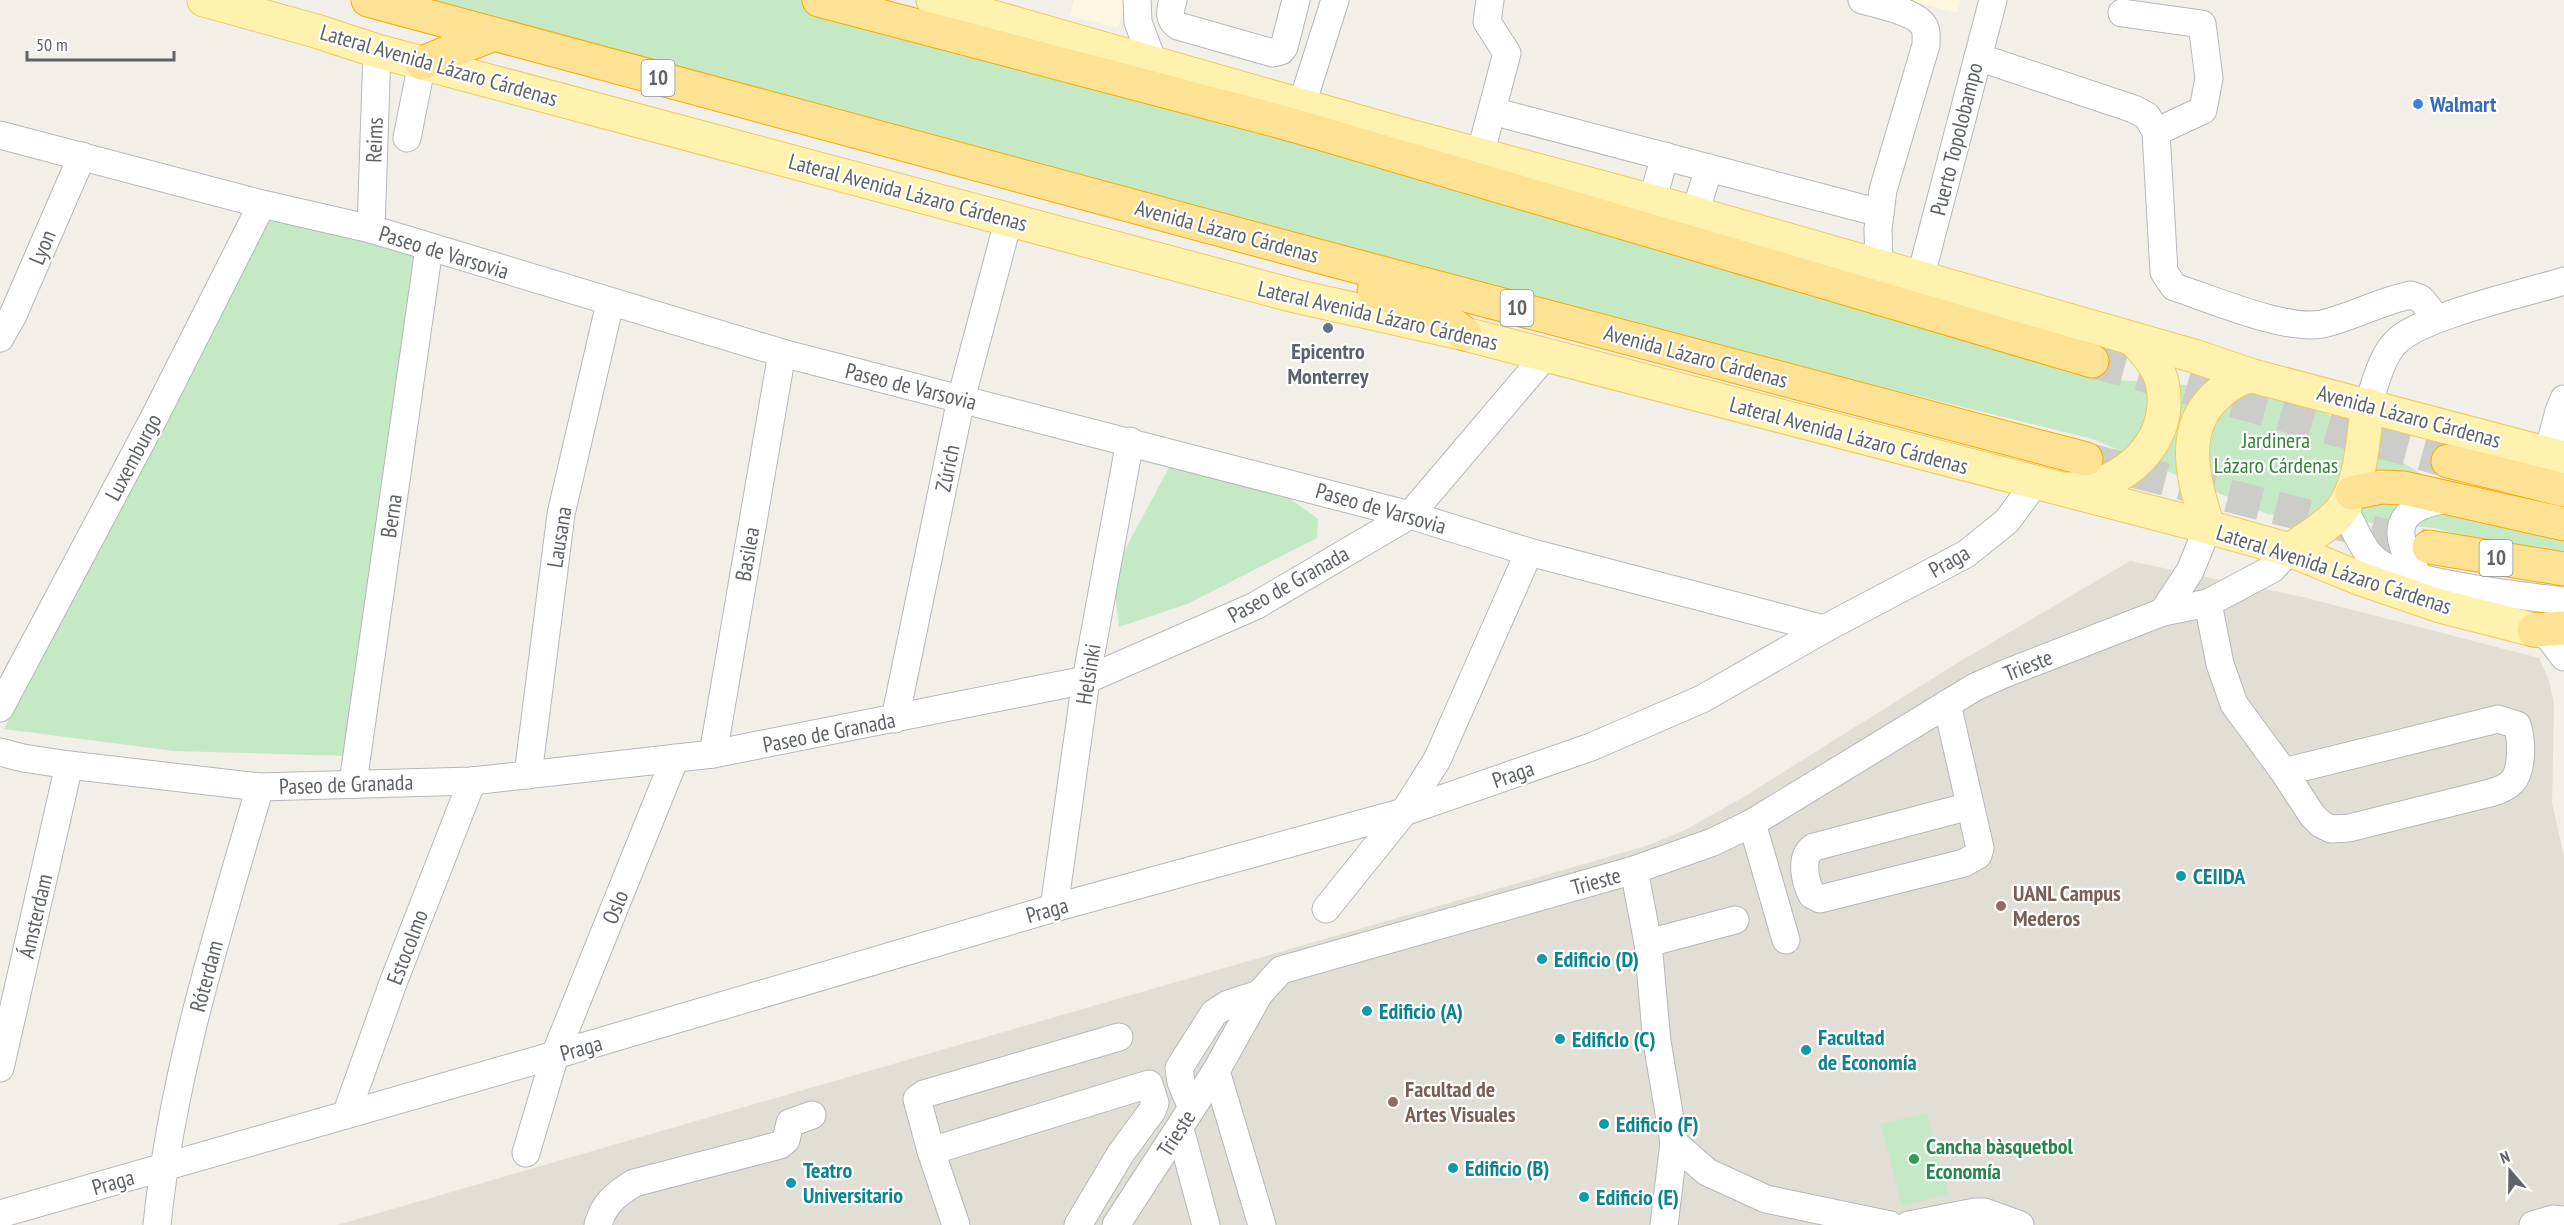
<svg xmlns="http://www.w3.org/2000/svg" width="2564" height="1225" viewBox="0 0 2564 1225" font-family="'PT Sans Narrow',sans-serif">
<rect width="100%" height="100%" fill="#f1efe8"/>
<!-- commercial -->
<g fill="#fef7e0">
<polygon points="1074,0 1125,0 1118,28 1070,16"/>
<polygon points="1908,0 1961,0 1957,13"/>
</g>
<!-- education -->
<polygon fill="#e1ded6" points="2130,561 2303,597 2539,658 2549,680 2554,704 2552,803 2564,857 2564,1225 337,1225 1649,845 1685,830 1742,798 1954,665"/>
<!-- green -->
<g fill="#c5e8c5">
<polygon points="368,0 819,0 1289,124 2105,379 2294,393 2446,490 2564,518 2564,555 2494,544 2434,528 2267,514 2093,439 1324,250"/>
<polygon points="265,211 414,251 350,756 174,751 4,729"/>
<polygon points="1172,462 1275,488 1318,519 1317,538 1187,604 1119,627 1113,572"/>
<polygon points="1927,1113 1948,1194 1902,1206 1881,1124"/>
</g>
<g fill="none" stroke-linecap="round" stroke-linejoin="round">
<!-- highway-tunnel -->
<g stroke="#ccccc8" stroke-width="33" stroke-dasharray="33 16" stroke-linecap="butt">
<polyline points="2092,361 2448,461"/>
<polyline points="2086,459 2429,547"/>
</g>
<!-- minor casing -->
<g stroke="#b5b8bc" stroke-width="29">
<g id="minor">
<polyline points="1137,0 1138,22 1153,62"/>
<path d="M1173,0C1170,11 1168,19 1178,26L1273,53L1281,51L1284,47L1296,0"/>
<path d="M1862,0C1877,4 1916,12 1924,26C1927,31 1926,38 1926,45L1883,190L1878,229L1879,267"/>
<polyline points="2122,13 2202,24 2209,78 2203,110 2156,132"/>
<path d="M1978,57L2134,109L2147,116L2156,132L2164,272L2174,287C2212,299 2285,331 2322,324C2353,317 2380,301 2411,295L2421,299L2437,319"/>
<polyline points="1302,104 1335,0"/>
<polyline points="1492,111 1880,213"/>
<polyline points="0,135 262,204 371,229 782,353 1410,515 1529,552 1824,629"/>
<polyline points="407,138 422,63"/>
<polyline points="1480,155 1507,53 1487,22 1490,0"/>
<polyline points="1652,201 1665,156"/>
<polyline points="1695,213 1709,168"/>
<polyline points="371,229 377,51"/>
<polyline points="1920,279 1993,0"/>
<polyline points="0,338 13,315 82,156"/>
<path d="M2368,405C2375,385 2381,357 2396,342C2421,316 2526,293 2564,281"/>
<polyline points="2548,453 2559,411 2564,399"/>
<path d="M2343,507C2353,523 2359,545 2373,558C2398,583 2525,596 2564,601"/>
<path d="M2419,577C2391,533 2392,508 2448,499"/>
<path d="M2208,603L2220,664L2234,704L2284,772L2312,815L2321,824L2331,829L2349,828L2490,793C2497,791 2506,788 2512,782C2523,770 2522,739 2517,725L2498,719L2284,772"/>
<polyline points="2163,612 2190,571 2208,527"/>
<polyline points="2534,630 2549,637 2564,657"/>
<path d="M1947,704L1980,848L1978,855L1964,863L1820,899L1812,895C1805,882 1799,856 1814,847L1970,806"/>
<polyline points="0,708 156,414 262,204"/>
<polyline points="895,719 961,399 1009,218"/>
<polyline points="0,752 23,758 69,765 260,787 472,781 713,754 1086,680 1255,606 1410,515 1545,356"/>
<polyline points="713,754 782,353"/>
<polyline points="528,775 561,514 610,303"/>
<polyline points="353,783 429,248"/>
<polyline points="1752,823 1786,940"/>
<polyline points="1634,870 1648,943 1735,920"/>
<polyline points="1054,908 1086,680 1130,441"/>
<polyline points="1326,909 1404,812 1437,760 1529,552"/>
<polyline points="1648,943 1657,1042 1674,1143 1707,1172 1766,1199 1890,1225"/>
<polyline points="0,1068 69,765"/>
<polyline points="1216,1071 1262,1225"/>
<polyline points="1192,1108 1181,1082 1179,1068 1214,1013 1228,1004 1259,994"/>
<polyline points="346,1115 393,983 472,781"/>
<polyline points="1180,1129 1206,1225"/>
<polyline points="931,1151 1149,1084 1155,1103 1152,1111 1121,1153 1078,1225"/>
<polyline points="526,1153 555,1055 675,758"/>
<polyline points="0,1214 555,1055 1054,908 1404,812 1591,747 1702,699 1824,629 1966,554 2007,521 2035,483"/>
<path d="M157,1225C172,1075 218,931 260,787"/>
<path d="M598,1225C604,1203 615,1195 634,1183L780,1145L786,1140L790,1123L812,1115"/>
<polyline points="956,1225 931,1151 917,1099 924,1094 1119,1037"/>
<polyline points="1116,1225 1216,1071 1259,994 1281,970 1634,870 1713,842 1752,823 1975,687 2004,674 2163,612 2208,603 2272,569 2290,550"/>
<polyline points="1664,1225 1674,1143"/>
<polyline points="1909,1225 1975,1212 1984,1212 2020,1225"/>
<polyline points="2533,1225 2553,1219 2564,1220"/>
</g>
</g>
<!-- major casing -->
<g stroke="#f2c960" stroke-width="35">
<g id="major">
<polyline points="204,0 316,31 377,51 1295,296 1465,334 2208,527 2290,550 2361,579 2440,606 2534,630"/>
<polyline points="933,0 1395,132 1652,201 2194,356 2253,376 2564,458"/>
<path d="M2068,489C2123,489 2176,440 2162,382C2158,366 2145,351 2134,340"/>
<path d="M2208,527C2195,484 2177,431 2217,395C2228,385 2238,378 2253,376"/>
<path d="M2290,550C2306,539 2325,528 2339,513C2363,484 2362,440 2368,405"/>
</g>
</g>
<!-- highway casing -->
<g stroke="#f9ab00" stroke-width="35">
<g id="highway">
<polyline points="368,0 1329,259 2086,459"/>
<polyline points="819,0 1289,124 2092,361"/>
<polyline points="422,63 494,34"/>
<polyline points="1374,291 1436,312 1465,334"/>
<polyline points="2448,461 2564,490"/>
<polyline points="2352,493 2381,487 2404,488 2564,524"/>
<polyline points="2429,547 2564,569"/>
<polyline points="2534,630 2564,628"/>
</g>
</g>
<!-- minor -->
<use href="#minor" stroke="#fff" stroke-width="27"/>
<!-- major -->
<use href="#major" stroke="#fff2af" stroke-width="33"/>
<!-- highway -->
<use href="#highway" stroke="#fde293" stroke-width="33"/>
</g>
<!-- markers -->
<circle fill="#3f7fe0" stroke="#fff" stroke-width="2" cx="2418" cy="104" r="6"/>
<circle fill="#6b7280" stroke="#fff" stroke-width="2" cx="1328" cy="328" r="6"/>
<g fill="#0f9aa8" stroke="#fff" stroke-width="2">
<circle cx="2181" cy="876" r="6"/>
<circle cx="1542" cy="959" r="6"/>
<circle cx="1367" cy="1011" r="6"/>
<circle cx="1560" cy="1039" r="6"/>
<circle cx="1806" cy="1050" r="6"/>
<circle cx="1604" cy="1124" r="6"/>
<circle cx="1453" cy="1168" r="6"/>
<circle cx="791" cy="1183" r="6"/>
<circle cx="1584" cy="1197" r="6"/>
</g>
<g fill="#8d6e63" stroke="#fff" stroke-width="2">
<circle cx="2001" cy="906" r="6"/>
<circle cx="1393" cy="1102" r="6"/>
</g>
<circle fill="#2e9e5b" stroke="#fff" stroke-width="2" cx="1914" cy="1159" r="6"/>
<g text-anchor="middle" stroke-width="4.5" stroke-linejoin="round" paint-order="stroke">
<!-- shield labels -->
<g fill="#fff" stroke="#8f9295" stroke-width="1.5">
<rect x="641.5" y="60" width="33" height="36" rx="4.5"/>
<rect x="1500.5" y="290" width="33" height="36" rx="4.5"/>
<rect x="2479.5" y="540" width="33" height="36" rx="4.5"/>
</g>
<g font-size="21" font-weight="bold" fill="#5f6368">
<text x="658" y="85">10</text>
<text x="1517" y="315">10</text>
<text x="2496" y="565">10</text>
</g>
<!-- street labels -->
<g font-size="22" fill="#5f6368" stroke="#fff">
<text transform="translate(439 65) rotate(16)" y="8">Lateral Avenida Lázaro Cárdenas</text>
<text transform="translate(1956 139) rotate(-76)" y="8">Puerto Topolobampo</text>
<text transform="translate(374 140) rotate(-88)" y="8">Reims</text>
<text transform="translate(908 192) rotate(15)" y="8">Lateral Avenida Lázaro Cárdenas</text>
<text transform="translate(1227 231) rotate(15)" y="8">Avenida Lázaro Cárdenas</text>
<text transform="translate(42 247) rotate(-67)" y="8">Lyon</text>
<text transform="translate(444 252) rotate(17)" y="8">Paseo de Varsovia</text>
<text transform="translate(1378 315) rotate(13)" y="8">Lateral Avenida Lázaro Cárdenas</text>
<text transform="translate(1696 356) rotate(15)" y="8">Avenida Lázaro Cárdenas</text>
<text transform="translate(911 386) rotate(14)" y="8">Paseo de Varsovia</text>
<text transform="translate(2409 416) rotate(15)" y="8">Avenida Lázaro Cárdenas</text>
<text transform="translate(1849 435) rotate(15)" y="8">Lateral Avenida Lázaro Cárdenas</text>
<text transform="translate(133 457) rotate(-62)" y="8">Luxemburgo</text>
<text transform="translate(947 468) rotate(-78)" y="8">Zúrich</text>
<text transform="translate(1381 508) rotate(16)" y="8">Paseo de Varsovia</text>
<text transform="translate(391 516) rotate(-82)" y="8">Berna</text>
<text transform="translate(559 537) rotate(-81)" y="8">Lausana</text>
<text transform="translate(747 554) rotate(-80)" y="8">Basilea</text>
<text transform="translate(1949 561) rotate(-30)" y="8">Praga</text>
<text transform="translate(2334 569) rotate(18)" y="8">Lateral Avenida Lázaro Cárdenas</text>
<text transform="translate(1288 584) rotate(-29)" y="8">Paseo de Granada</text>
<text transform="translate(2028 665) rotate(-22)" y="8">Trieste</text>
<text transform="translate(1088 674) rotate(-81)" y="8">Helsinki</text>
<text transform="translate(829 732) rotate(-11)" y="8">Paseo de Granada</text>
<text transform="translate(1513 774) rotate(-19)" y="8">Praga</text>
<text transform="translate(346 784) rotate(-2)" y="8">Paseo de Granada</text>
<text transform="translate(1596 881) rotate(-16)" y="8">Trieste</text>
<text transform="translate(615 907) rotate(-68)" y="8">Oslo</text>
<text transform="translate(1047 910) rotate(-16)" y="8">Praga</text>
<text transform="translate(35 916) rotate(-77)" y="8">Ámsterdam</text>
<text transform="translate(407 947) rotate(-69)" y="8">Estocolmo</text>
<text transform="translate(206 976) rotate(-75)" y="8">Róterdam</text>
<text transform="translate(581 1048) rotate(-16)" y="8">Praga</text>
<text transform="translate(1176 1133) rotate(-57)" y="8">Trieste</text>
<text transform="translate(113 1182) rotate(-16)" y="8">Praga</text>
</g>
<!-- shop labels -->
<g font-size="22" font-weight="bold" fill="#366cbe" stroke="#fff" text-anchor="start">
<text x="2430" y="112">Walmart</text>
</g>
<!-- worship labels -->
<g font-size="22" font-weight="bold" fill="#5b616d" stroke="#fff">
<text x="1328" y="359">Epicentro<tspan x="1328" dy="25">Monterrey</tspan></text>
</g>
<!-- park labels -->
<g font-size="22" fill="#348238" stroke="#fff">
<text x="2276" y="448">Jardinera<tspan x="2276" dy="25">Lázaro Cárdenas</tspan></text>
</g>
<!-- culture labels -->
<g font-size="22" font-weight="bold" fill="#0d838f" stroke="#fff" text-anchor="start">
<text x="2193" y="884">CEIIDA</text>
<text x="1554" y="967">Edificio (D)</text>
<text x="1379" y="1019">Edificio (A)</text>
<text x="1818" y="1045">Facultad<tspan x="1818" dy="25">de Economía</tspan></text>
<text x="1572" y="1047">EdificIo (C)</text>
<text x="1616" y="1132">Edificio (F)</text>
<text x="1465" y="1176">Edificio (B)</text>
<text x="803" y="1178">Teatro<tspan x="803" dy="25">Universitario</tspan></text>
<text x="1596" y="1205">Edificio (E)</text>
</g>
<!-- education labels -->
<g font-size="22" font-weight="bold" fill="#785e54" stroke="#fff" text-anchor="start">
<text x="2013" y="901">UANL Campus<tspan x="2013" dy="25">Mederos</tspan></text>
<text x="1405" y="1097">Facultad de<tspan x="1405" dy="25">Artes Visuales</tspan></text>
</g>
<!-- leisure labels -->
<g font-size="22" font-weight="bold" fill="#27864d" stroke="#fff" text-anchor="start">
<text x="1926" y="1154">Cancha bàsquetbol<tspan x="1926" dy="25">Economía</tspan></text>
</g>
</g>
<!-- north arrow -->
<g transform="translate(2510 1171) rotate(340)" stroke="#ffffff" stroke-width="4.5" paint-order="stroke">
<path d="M0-4.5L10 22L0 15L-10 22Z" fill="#5f6368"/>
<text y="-9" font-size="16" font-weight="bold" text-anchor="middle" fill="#5f6368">N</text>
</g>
<!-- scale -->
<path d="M27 51v9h147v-9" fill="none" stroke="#5f6368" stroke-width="3"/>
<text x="36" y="51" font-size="18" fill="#5f6368" stroke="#ffffff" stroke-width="4.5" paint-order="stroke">50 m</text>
</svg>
